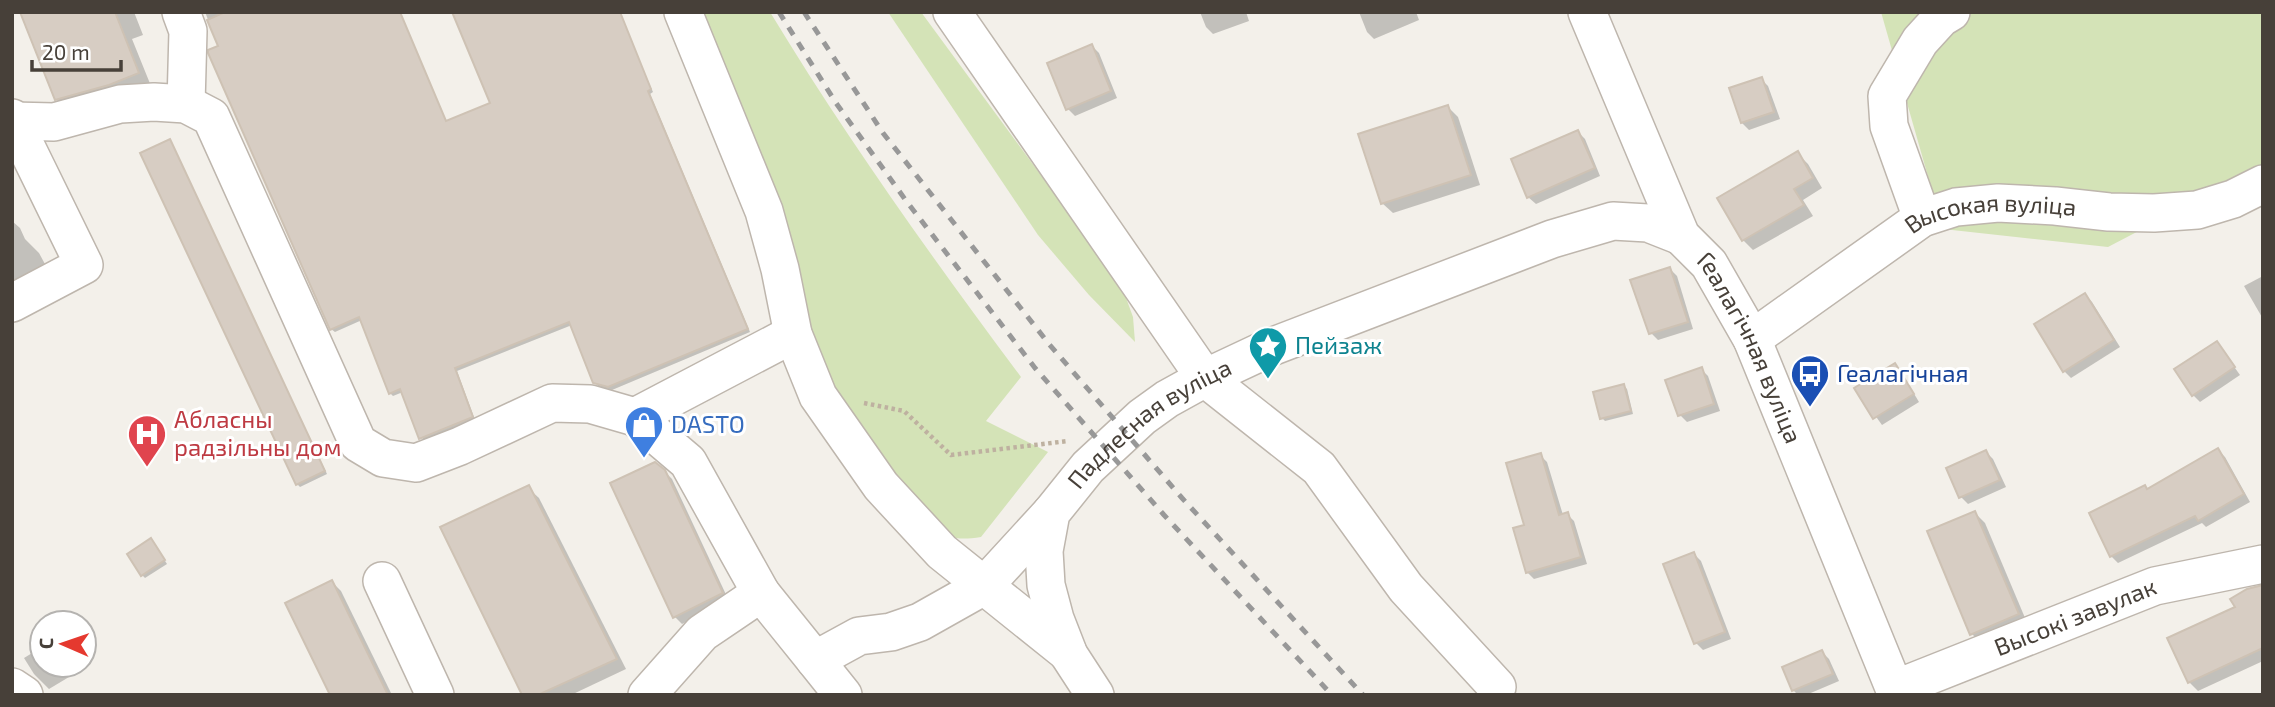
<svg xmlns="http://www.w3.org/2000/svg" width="2275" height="707" viewBox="0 0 2275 707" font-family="'Exo 2',sans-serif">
<rect width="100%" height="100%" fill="#f3f0ea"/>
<!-- green -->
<g fill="#d4e3b7">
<path d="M690,12H770C847,139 933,259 1021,377L986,421L1048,452L981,537C960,540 950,540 933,526L833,397Z"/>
<polygon points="888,12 921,12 1121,284 1133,317 1135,342 1089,295 1038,235"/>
<polygon points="1881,12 2263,12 2263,166 2108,247 1943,229"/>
</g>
<!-- shadow -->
<g fill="#0003">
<polygon points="22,12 134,12 143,35 132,39 151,86 69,112 56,99"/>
<polygon points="205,12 400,12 447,123 632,46 653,92 650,94 750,332 612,390 598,386 595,382 572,325 457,371 475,420 424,442 403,392 393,396 390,393 362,320 335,332 331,329"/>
<polygon points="1200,12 1246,12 1249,21 1213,34 1206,27"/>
<polygon points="1359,12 1416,12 1419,20 1374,39 1367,32"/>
<polygon points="1092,46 1099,53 1117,98 1075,116 1068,109"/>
<polygon points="1761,79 1768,86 1780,119 1749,130 1742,123"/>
<polygon points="1448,107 1458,117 1480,185 1393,213 1382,203"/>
<polygon points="1578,132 1585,139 1600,176 1536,204 1528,197"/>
<polygon points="169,141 327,474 300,487 297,484"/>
<polygon points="1797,153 1808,164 1822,188 1803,200 1813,216 1753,250 1743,240"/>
<polygon points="12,221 20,228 25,239 39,253 52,277 12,297"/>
<polygon points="1670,269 1677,276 1693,329 1658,340 1651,333"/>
<polygon points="2263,276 2263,319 2244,286"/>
<polygon points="2085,295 2092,302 2120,347 2071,378 2064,371"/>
<polygon points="2217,343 2240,375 2200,402 2193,395"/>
<polygon points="1894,365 1901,372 1919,402 1882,425 1856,389"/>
<polygon points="1701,369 1708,376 1720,411 1687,422 1680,415"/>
<polygon points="1624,386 1627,389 1633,414 1605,421 1602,418"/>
<polygon points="2218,450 2225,457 2250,502 2206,527 2202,523 2118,563 2111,556 2148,491"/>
<polygon points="1986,452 1993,459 2006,487 1968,504 1961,497 1948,469"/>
<polygon points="1540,455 1547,462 1563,515 1567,514 1574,521 1587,564 1534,579 1527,572 1526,526"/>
<polygon points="664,471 672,479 729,601 682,624 675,617"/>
<polygon points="528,488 539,498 626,669 571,695 524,695"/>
<polygon points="1975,513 1985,523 2028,625 1982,644 1972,634"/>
<polygon points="154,544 167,564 145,578 142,575"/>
<polygon points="1694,554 1701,561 1731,639 1703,650 1696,643"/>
<polygon points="332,582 341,591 392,695 332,695"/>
<polygon points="2263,587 2263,661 2198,691 2189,682 2237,608"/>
<polygon points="42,647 42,665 76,665 79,671 49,689 34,674 24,658"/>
<polygon points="1822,652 1829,659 1839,681 1806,695 1798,695 1793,690"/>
</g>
<!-- building -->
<g fill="#d7cdc3" stroke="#cec2b4" stroke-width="2">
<polygon points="20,12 115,12 139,73 109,85 55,100"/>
<polygon points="225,12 400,12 446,121 490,103 452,12 620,12 651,89 648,91 748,329 608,387 593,383 569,322 455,368 473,417 419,439 400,389 389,394 359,317 330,330 208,53 208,50 218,46 207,20"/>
<polygon points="1092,44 1111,91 1066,110 1047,63"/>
<polygon points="1762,77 1774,112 1741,123 1729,88"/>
<polygon points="1448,105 1471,175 1381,204 1358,134"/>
<polygon points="1578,130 1595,168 1527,198 1511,159"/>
<polygon points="170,139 325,471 296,485 140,153"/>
<polygon points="1798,151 1813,178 1794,189 1804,205 1742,241 1717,198"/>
<polygon points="1670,267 1688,322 1649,334 1630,280"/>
<polygon points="2085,293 2114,340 2063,372 2034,324"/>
<polygon points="2217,341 2235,367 2192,396 2174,369"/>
<polygon points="1895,363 1914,394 1873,419 1854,388"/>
<polygon points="1702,367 1714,404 1678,416 1665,380"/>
<polygon points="1624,384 1631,411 1600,419 1593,392"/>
<polygon points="2218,448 2244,494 2198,521 2195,516 2110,557 2089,513 2145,485 2147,489"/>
<polygon points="1986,450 2000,480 1959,498 1946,468"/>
<polygon points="1541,453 1559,515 1568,512 1581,557 1526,573 1513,528 1524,525 1506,463"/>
<polygon points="655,462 665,470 723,593 673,618 610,483"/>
<polygon points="529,485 617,659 538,695 522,695 440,527"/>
<polygon points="1975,511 2019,614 1970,635 1927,531"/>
<polygon points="151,538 165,560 141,576 127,554"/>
<polygon points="1694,552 1725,632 1694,644 1663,564"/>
<polygon points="332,580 388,695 330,695 285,603"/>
<polygon points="2263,585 2263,648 2188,683 2167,638 2235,607 2230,599 2247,589"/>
<polygon points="1822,650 1833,674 1792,691 1782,667"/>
</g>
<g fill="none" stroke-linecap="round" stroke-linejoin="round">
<!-- minor casing -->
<g stroke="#beb6ad" stroke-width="40">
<g id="minor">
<polyline points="181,12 188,31 186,104"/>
<polyline points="683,12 764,211 780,269 793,334 818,396 881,486 942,552 1068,653"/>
<polyline points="952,12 1205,378 1319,468 1406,588 1497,687"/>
<path id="s1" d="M1587,12L1681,236L1709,264L1752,339L1897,695"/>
<polyline points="12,118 84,265 12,303"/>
<polyline points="12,121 54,122 120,104 154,102 186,104 211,117 358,443 383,458 416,463 460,446 552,403 590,404 635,417 688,462 761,593"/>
<polyline points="1922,218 1889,126 1887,96 1920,41 1941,18 1951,12"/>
<path id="s2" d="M1752,339L1922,218L1956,207L1998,203L2055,206L2109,212L2154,213L2197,210L2233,199L2263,184"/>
<polyline points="635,417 793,334"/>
<polyline points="382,581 435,695"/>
<polyline points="12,687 24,695"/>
<path id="s3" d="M1895,689L2155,586L2263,564"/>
<polyline points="647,695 702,633 761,593 815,660"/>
<polyline points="843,695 815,660 859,636 891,632 920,622 984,586 1051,513"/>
<path id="s4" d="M1095,695L1069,655L1055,619L1046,585L1044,551L1051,513L1088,467L1142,417L1167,399L1205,378L1271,347L1552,239L1613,221L1648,223L1681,236"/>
</g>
</g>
<!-- path -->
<polyline stroke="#beb1a0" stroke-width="4.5" stroke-dasharray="3.5 3.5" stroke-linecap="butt" points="864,403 904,411 951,455 1068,441"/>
<!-- minor -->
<use href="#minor" stroke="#fff" stroke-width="37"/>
<!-- rail -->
<g stroke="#989898" stroke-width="5" stroke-dasharray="9 9" stroke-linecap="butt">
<polyline points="779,12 836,103 907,202 1035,368 1164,515 1332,695"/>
<polyline points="804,12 883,133 1049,344 1182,498 1363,695"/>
</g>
</g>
<!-- icons -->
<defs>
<g id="sight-pin" transform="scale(2.0125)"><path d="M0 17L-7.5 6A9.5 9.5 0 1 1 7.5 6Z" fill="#0f9aa8" stroke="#fff"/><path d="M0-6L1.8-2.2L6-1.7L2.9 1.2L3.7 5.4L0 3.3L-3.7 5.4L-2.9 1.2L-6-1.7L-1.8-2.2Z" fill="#fff"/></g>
<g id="bus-pin" transform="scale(2.0125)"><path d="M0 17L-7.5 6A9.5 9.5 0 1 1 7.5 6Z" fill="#1a4fb4" stroke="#fff"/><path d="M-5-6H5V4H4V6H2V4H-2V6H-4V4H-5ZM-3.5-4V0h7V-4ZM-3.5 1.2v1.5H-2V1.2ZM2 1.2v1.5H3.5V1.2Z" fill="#fff"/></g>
<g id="shop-pin" transform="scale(2.0125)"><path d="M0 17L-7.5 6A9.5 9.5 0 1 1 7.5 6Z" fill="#3f7fe0" stroke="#fff"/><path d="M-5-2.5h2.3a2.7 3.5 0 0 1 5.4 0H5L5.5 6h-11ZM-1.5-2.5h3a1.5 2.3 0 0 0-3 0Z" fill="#fff"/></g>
<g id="hospital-pin" transform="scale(2.0125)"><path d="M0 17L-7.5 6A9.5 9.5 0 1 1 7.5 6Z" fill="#e0444e" stroke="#fff"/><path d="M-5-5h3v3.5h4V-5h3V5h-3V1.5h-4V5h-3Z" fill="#fff"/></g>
</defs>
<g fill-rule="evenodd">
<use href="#sight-pin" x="1268" y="346"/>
<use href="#bus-pin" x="1810" y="374"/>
<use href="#shop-pin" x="644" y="425"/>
<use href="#hospital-pin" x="147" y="434"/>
</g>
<g text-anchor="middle" stroke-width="6" stroke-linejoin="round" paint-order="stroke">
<!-- street labels -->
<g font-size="24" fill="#474039" stroke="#fff">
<text dy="8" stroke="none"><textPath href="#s2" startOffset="278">Высокая вуліца</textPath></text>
<text dy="8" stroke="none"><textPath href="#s1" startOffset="376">Геалагічная вуліца</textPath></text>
<text dy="8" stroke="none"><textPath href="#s4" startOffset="329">Падлесная вуліца</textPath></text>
<text dy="8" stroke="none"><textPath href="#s3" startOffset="194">Высокі завулак</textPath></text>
</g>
<!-- culture labels -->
<g font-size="24" fill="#0d838f" stroke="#fff" text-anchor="start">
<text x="1295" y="354">Пейзаж</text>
</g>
<!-- transit labels -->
<g font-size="24" fill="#164399" stroke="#fff" text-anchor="start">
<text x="1837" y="382">Геалагічная</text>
</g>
<!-- health labels -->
<g font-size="24" fill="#be3a42" stroke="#fff" text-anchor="start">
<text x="174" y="428">Абласны<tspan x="174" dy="28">радзільны дом</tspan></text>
</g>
<!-- shop labels -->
<g font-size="24" fill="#366cbe" stroke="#fff" text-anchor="start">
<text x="671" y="433">DASTO</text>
</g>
</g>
<!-- border -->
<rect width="2275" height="707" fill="none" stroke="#474039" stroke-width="28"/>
<!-- north arrow -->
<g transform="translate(63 644) rotate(272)"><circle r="33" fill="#ffffff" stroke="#b5b3b0" stroke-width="2"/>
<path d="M0-5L12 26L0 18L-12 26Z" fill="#e5392f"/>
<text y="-10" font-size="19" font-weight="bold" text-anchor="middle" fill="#474039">С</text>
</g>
<!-- scale -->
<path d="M32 60v10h89v-10" fill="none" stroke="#474039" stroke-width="3.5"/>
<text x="42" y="60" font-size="21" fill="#474039" stroke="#ffffff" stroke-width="5" paint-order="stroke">20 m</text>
</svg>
